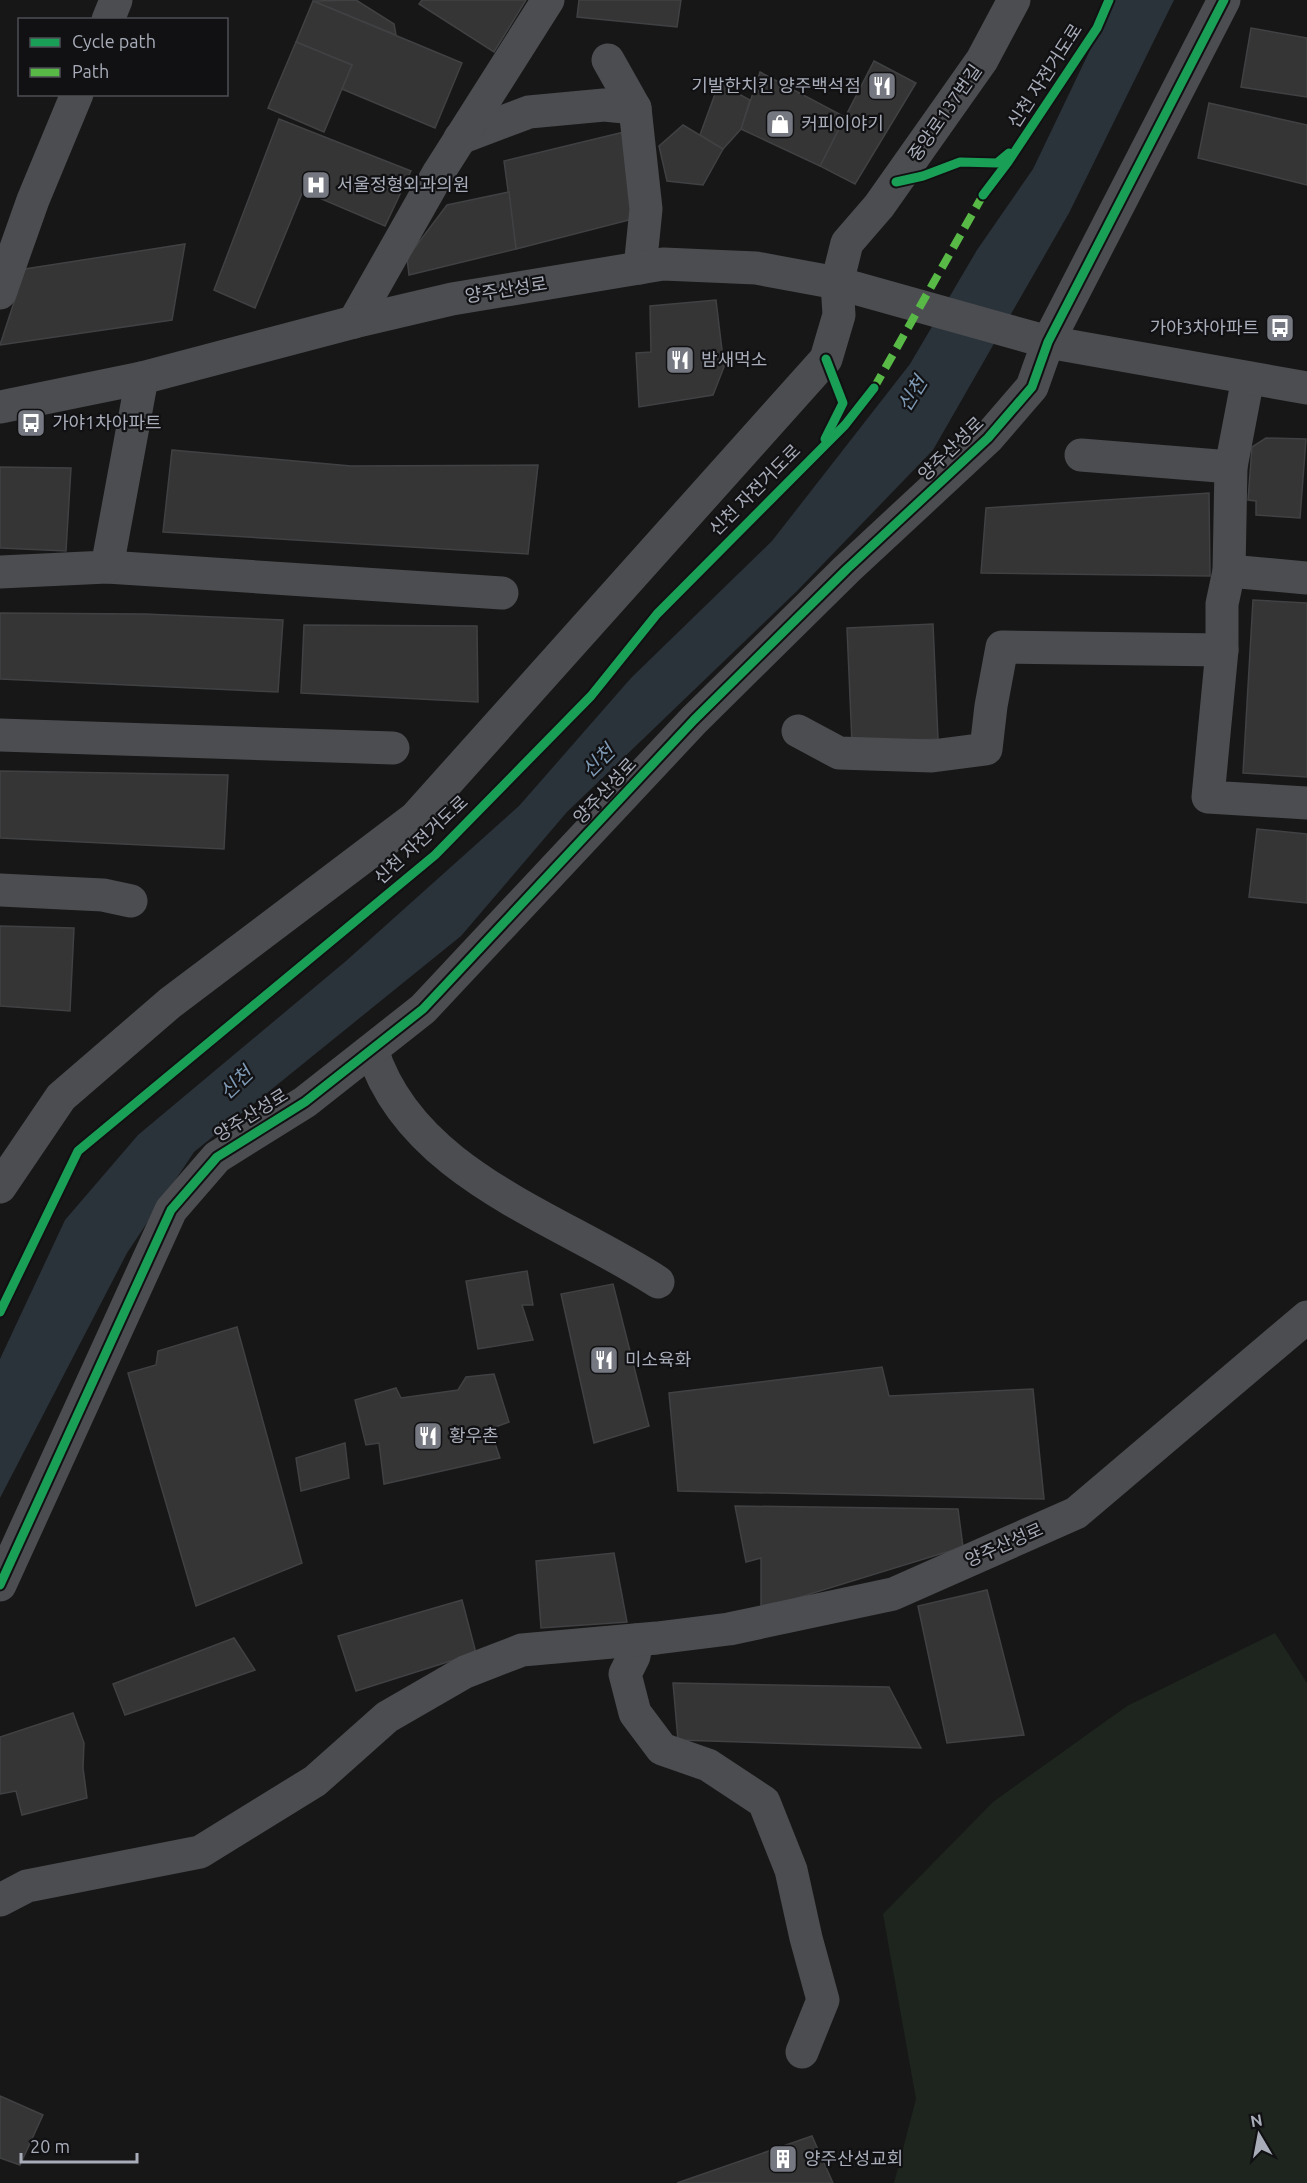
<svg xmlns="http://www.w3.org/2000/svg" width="1307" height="2183" viewBox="0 0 1307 2183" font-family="Ubuntu,'Noto Sans KR',sans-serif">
<rect width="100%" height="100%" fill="#171717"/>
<!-- green -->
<polygon fill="#1d251e" points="1275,1633 1307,1683 1307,2183 894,2183 916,2099 883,1914 993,1802 1127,1706"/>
<!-- water -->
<polygon fill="#2a323a" points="1114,0 1174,0 1069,213 933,450 797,591 567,812 461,936 194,1152 127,1253 0,1498 0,1359 65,1220 138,1135 346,961 519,806 631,678 772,541 910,364 977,250 1033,169"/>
<!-- building -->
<g fill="#353536" stroke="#404143" stroke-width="1.5">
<polygon points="356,0 394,24 396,35 313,1"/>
<polygon points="422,0 526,0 494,52 419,4"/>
<polygon points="579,0 681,0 677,27 577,17"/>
<polygon points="313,1 462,63 435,128 342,89 352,65 296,42"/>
<polygon points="1251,28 1307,38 1307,97 1241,87"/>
<polygon points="296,42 352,65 324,132 268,108"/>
<polygon points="874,61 916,83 855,184 820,166"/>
<polygon points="760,72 845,117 820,166 741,129"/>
<polygon points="719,83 750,100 741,129 723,149 700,135"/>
<polygon points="1209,103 1307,125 1307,185 1198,158"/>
<polygon points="279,119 411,171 385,226 303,191 255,308 214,290"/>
<polygon points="683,125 723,149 703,185 667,181 659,146"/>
<polygon points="624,132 633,219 516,249 504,161"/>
<polygon points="509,192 516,249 409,275 407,258 447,205"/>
<polygon points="185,244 172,320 0,345 25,269"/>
<polygon points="716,300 724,367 713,395 639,407 636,353 651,352 650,306"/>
<polygon points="1266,438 1306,439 1300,518 1256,515 1256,501 1248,500 1252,447"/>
<polygon points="172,450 351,466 538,465 528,554 163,532"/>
<polygon points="0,467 71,468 66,551 0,548"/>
<polygon points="1209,493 1210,576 981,573 986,508"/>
<polygon points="1253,600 1307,603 1307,777 1243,773"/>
<polygon points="0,613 145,614 283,620 278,692 0,679"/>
<polygon points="933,624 938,739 852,743 847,628"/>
<polygon points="304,625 477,626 478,702 301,693"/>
<polygon points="0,771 228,775 224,849 0,838"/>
<polygon points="1257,829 1307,834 1307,903 1249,897"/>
<polygon points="0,926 74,928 70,1011 0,1006"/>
<polygon points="527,1271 533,1305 522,1305 533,1340 478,1349 466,1281"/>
<polygon points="613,1284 649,1426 594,1443 561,1294"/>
<polygon points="237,1327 302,1563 196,1606 128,1373 156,1365 158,1351"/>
<polygon points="882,1367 889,1396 1033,1389 1044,1499 678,1491 669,1393"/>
<polygon points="494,1374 509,1422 490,1429 500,1458 384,1484 379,1443 366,1445 355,1400 396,1388 401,1398 458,1390 466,1377"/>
<polygon points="345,1443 349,1478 301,1491 296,1458"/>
<polygon points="735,1506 958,1509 963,1547 761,1609 761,1558 746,1562"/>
<polygon points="614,1553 627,1622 541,1628 536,1561"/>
<polygon points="987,1590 1024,1735 947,1743 918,1606"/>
<polygon points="462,1600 476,1653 356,1691 338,1636"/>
<polygon points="234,1638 255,1670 125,1715 113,1684"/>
<polygon points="673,1683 889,1687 921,1748 678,1740"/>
<polygon points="73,1713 84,1743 83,1768 87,1798 22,1815 16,1791 0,1794 0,1737"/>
<polygon points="0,2096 43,2115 20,2165 0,2158"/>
<polygon points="812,2136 833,2183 677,2183"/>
</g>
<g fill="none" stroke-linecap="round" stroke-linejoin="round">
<!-- minor -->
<g stroke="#4b4d50" stroke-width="33">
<polyline points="108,20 116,0"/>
<polyline points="608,60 635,108"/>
<polyline points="460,138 529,112 604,105 635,108 646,209 640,268"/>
<polyline points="0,293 33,200 77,94"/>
<polyline points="354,322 439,172 548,0"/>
<polyline points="1248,378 1231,467 1229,571 1222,604 1222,650 1208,797 1307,803"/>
<polyline points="0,407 142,378 354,322 452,299 663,264 756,268 837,283 1048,342 1307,388"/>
<polyline points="1081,455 1231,467"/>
<polyline points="107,567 502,593"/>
<polyline points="1229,571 1307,578"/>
<polyline points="0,572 107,567 142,378"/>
<polyline points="798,731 839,753 932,756 986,749 991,706 1002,647 1222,650"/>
<polyline points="0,735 393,748"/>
<polyline points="0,890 103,895 131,901"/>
<path d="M372,1050C411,1174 558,1217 658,1282"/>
<polyline points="0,1187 61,1097 170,1003 415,818 826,359 839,315 837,283 847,243 879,206 982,60 1014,0"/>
<polyline points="0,1585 171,1210 217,1157 305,1102 423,1009 694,720 847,569 988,438 1032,387 1048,342 1224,0"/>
<polyline points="637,1640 634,1656 625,1674 635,1713 662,1749 708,1765 764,1802 791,1870 806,1938 823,2000 802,2052"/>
<polyline points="0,1900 27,1886 200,1852 315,1781 387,1717 465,1672 522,1650 657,1638 729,1629 893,1594 1076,1513 1307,1317"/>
</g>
<!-- quiet -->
<polyline stroke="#58b947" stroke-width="8" stroke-dasharray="15 8" stroke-linecap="butt" points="874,388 983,195"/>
<!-- cycleway casing -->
<g stroke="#111113" stroke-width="13">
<g id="cycleway">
<polyline points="896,182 923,176 960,162 997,163 1009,153"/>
<polyline points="983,195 1008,162 1097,28 1109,0"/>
<polyline points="825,439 843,403 826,359"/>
<polyline points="0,1312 78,1151 435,855 591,696 657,614 845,425 874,388"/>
<polyline points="0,1585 171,1210 217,1157 305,1102 423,1009 694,720 847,569 988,438 1032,387 1048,342 1224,0"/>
</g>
</g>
<!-- cycleway -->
<use href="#cycleway" stroke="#1a9f57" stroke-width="9"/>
</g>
<!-- icons -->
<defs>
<g id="restaurant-square" transform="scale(1.5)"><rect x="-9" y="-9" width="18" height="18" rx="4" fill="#757880" stroke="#111113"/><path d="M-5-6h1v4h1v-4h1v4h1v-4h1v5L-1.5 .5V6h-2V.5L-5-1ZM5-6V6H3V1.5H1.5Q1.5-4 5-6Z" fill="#fff"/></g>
<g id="shop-square" transform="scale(1.5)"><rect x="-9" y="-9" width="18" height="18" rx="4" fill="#757880" stroke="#111113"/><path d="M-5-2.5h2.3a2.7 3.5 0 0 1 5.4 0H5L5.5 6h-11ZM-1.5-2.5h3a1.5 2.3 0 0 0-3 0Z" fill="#fff"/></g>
<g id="hospital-square" transform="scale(1.5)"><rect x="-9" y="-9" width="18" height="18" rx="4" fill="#757880" stroke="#111113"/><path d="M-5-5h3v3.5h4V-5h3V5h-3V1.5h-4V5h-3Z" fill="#fff"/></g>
<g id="bus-square" transform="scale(1.5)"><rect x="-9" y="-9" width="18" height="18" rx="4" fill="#757880" stroke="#111113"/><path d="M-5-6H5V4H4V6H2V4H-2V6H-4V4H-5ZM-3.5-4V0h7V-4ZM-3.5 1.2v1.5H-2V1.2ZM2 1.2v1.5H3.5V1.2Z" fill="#fff"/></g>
<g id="building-square" transform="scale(1.5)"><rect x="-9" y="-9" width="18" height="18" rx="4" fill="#757880" stroke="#111113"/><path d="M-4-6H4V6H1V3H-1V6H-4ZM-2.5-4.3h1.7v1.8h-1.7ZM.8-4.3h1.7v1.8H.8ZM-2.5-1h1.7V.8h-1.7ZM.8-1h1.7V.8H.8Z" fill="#fff"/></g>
</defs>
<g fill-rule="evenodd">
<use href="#restaurant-square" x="882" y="86"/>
<use href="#shop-square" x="780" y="124"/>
<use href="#hospital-square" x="316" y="185"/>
<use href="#bus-square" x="1280" y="328"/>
<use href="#restaurant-square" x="680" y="360"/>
<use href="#bus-square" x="31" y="423"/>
<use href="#restaurant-square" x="604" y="1360"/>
<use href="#restaurant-square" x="428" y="1436"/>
<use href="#building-square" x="783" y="2159"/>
</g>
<g text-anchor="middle" stroke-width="4.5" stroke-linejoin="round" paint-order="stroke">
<!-- street labels -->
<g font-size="18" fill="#a8adb9" stroke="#111113">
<text transform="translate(1045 76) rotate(-57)" y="6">신천 자전거도로</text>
<text transform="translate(945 113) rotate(-55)" y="6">중앙로137번길</text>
<text transform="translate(506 290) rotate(-9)" y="6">양주산성로</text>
<text transform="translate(951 449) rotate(-44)" y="6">양주산성로</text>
<text transform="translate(755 490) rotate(-45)" y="6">신천 자전거도로</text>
<text transform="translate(605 791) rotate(-47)" y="6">양주산성로</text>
<text transform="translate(421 840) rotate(-43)" y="6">신천 자전거도로</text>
<text transform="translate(251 1115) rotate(-32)" y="6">양주산성로</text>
<text transform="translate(1004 1545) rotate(-24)" y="6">양주산성로</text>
</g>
<!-- poi labels -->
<g font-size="18" fill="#a8adb9" stroke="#111113" text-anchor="start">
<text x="861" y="92" text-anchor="end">기발한치킨 양주백석점</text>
<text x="801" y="130">커피이야기</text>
<text x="337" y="191">서울정형외과의원</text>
<text x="1259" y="334" text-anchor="end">가야3차아파트</text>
<text x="701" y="366">밤새먹소</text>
<text x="52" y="429">가야1차아파트</text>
<text x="625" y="1366">미소육화</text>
<text x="449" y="1442">황우촌</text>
<text x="804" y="2165">양주산성교회</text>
</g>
<!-- water labels -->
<g font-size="20" font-style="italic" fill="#7e9ab5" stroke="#111113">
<text transform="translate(912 394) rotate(-58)" y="7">신천</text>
<text transform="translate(598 761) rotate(-45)" y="7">신천</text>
<text transform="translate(236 1083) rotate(-44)" y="7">신천</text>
</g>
</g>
<!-- legend -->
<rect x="18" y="18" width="210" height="78" fill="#111113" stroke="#4d4f55" stroke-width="1.5"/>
<rect x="30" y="38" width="30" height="9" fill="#1a9f57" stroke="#4d4f55" stroke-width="1.5"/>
<text x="72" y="48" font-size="18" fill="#a8adb9">Cycle path</text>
<rect x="30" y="68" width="30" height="9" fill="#58b947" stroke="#4d4f55" stroke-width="1.5"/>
<text x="72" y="78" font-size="18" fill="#a8adb9">Path</text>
<!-- north arrow -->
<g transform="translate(1259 2135) rotate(350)" stroke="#111113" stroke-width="4.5" paint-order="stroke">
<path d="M0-4.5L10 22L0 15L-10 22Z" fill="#a8adb9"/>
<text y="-9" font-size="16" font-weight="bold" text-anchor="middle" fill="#a8adb9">N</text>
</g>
<!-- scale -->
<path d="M21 2153v9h116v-9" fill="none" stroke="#a8adb9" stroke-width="3"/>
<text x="30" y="2153" font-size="18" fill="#a8adb9" stroke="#111113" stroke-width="4.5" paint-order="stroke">20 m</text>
</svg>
